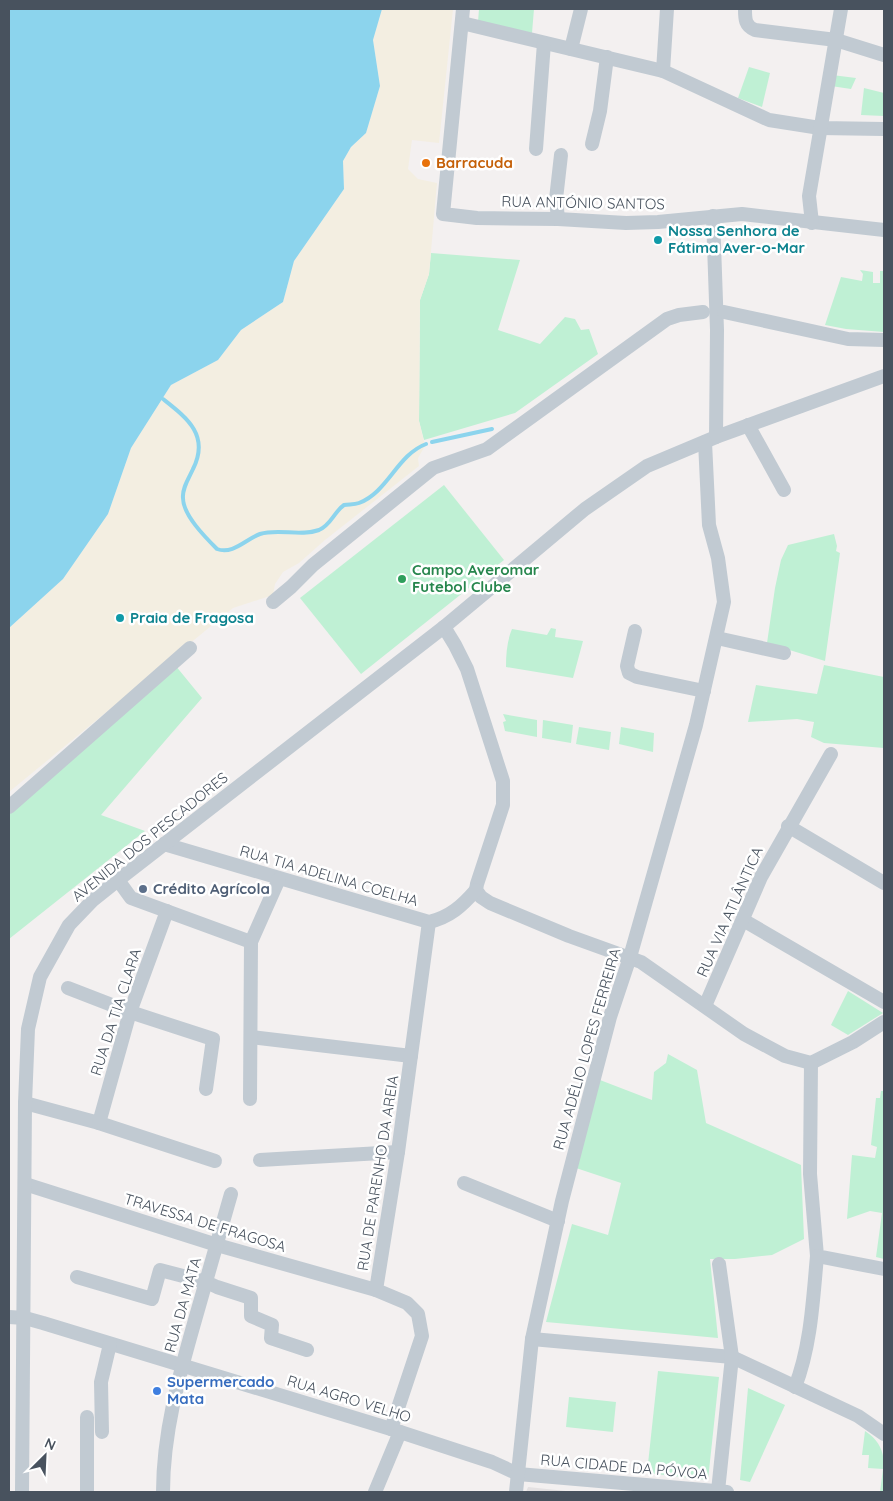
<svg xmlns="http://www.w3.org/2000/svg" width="893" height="1501" viewBox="0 0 893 1501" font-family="Quicksand,sans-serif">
<rect width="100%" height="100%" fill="#f3f0f0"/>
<!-- education -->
<polygon fill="#e4e1e2" points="528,1487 575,1492 526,1492"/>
<!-- green -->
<g fill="#bff0d4">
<polygon points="479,9 534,9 532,33 478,22"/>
<polygon points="749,67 770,73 762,107 738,98"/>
<polygon points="832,75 856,78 851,89 831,86"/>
<polygon points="864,88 884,93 884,116 861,115"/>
<polygon points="431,253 520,260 498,330 540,344 565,317 575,319 581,330 589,329 598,354 515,413 424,440 419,421 420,300 429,274"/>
<polygon points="884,268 884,332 846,329 825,325 841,277 862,281 863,274 860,270 873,272 873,283 880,283 880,271 884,271"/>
<polygon points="444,485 504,560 361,674 300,598"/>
<polygon points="834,534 837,546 836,551 840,553 825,661 767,643 775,588 781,560 788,545"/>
<path d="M551,628L556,629L555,637L583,641L573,678L506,667C506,654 507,641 512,629L547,635Z"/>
<polygon points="175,665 202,698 101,815 145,831 9,939 9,812"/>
<polygon points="824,665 884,677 884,748 824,743 811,737 814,722 797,719 748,722 756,685 817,694"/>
<polygon points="503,714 537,720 537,737 505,731 503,722 506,721"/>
<polygon points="543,720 573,725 571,743 542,738"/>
<polygon points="579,727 611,732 609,750 576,744"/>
<polygon points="621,727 654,733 653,752 619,744"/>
<polygon points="848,991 883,1013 848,1035 831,1025"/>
<polygon points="668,1054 697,1070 706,1123 801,1165 804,1239 772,1255 735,1259 710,1259 718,1338 546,1322 572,1224 608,1235 621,1183 576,1168 600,1080 652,1100 654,1072 666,1063"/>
<polygon points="881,1091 884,1091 884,1259 876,1257 882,1213 870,1211 847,1219 852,1155 875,1158 877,1147 871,1145 876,1098 880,1098"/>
<polygon points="658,1371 719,1377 708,1480 647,1473"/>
<polygon points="748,1388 785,1405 750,1482 740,1480"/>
<polygon points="569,1397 616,1402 613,1432 566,1427"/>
<path d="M865,1431C889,1446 884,1468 884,1492H880L883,1469L868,1468L869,1455H862Z"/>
</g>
<!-- sand -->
<polygon fill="#f3eee1" points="382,9 453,9 439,143 412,140 408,169 418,179 437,183 429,274 420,300 419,421 425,446 418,458 419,466 325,540 299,563 283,572 275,584 273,595 233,608 9,792 9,628 63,579 108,514 131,448 171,385 218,360 241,330 283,302 294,261 344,189 343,161 351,147 366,133 380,86 373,40"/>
<!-- water -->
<polygon fill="#8cd4ed" points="9,9 382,9 373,40 380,86 366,133 351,147 343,161 344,189 294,261 283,302 241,330 218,360 171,385 131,448 108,514 63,579 9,628"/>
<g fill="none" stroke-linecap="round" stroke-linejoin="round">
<!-- stream -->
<g stroke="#8cd4ed" stroke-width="4">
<path d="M163,399C187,418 210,435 193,469C189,478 182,488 183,498C183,515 205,537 217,549C233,555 246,539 260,534C279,528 300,537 319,530C331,525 334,512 344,505C349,504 354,505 359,503C388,492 397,455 426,444"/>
<polyline points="432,442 492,429"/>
</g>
<!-- minor -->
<g stroke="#c1cad2" stroke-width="14">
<polyline points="463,9 443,214 477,218 558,219 626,223 658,222 742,214 884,230"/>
<path d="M745,9C745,19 745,26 755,30L836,40L884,55"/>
<polyline points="462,23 663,71 769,120 820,128 884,129"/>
<polyline points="571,49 581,9"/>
<polyline points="663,71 667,9"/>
<polyline points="592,144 600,111 607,57"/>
<polyline points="536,149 544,43"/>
<polyline points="713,216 717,330 716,437"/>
<polyline points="558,219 556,199 561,155"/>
<polyline points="812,223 809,196 841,9"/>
<polyline points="724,312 848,339 884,340"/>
<polyline points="748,425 784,490"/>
<polyline points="273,602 291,587 313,565 433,468 487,449 667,319 679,315 703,312"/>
<polyline points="444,627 455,645 467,669 503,781 503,805 477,884 476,890 481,897 490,903 569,936 641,962 744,1034 785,1056 811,1063 853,1042 884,1022"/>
<polyline points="635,631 627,666 629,673 637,677 704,691"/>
<polyline points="717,638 784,653"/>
<polyline points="9,807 190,648"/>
<polyline points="788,826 884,883"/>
<path d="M164,844L429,922C450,917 462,906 476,890"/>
<polyline points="118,880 131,898 251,942"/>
<polyline points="743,920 884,1002"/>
<polyline points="68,988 130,1012 213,1039 206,1089"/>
<polyline points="705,1006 761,877 831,754"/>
<polyline points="251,1037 411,1056"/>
<polyline points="811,1063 810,1174 817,1256 884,1269"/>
<polyline points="250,1099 251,942 279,879"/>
<polyline points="25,1103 99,1123 215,1161"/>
<polyline points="99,1123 130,1012 167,911"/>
<polyline points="260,1160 398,1152"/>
<polyline points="464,1183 558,1221"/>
<polyline points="25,1184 217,1245 376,1290"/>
<polyline points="77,1277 152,1299 160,1270 206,1282 217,1287 251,1298 251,1316 272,1325 271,1338 307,1350"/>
<polyline points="9,1317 25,1318 43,1323 391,1429 492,1462 518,1474 727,1492"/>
<polyline points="532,1339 732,1357 858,1416 884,1434"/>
<path d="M795,1387C811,1346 813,1299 817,1256"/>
<polyline points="87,1417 87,1492"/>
<polyline points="391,1429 422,1336 418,1314 407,1303 376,1290 398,1152 429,922"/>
<polyline points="102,1432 101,1382 110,1344"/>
<polyline points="718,1491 732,1357 719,1264"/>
<polyline points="22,1492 25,1103 28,1029 40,977 69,925 93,900 118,880 444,627 585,509 647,466 716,437 884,376"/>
<path d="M163,1492C163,1433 179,1376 195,1320C207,1278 219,1236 231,1194"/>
<polyline points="375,1492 400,1432"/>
<polyline points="516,1492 532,1339 562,1201 610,1017 630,957 696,725 724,602 718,558 709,525 705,442"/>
</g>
</g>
<!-- markers -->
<circle fill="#e8710a" stroke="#fff" stroke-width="2" cx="426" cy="163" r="5"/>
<g fill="#0f9aa8" stroke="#fff" stroke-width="2">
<circle cx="658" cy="240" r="5"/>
<circle cx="120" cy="618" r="5"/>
</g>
<circle fill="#2e9e5b" stroke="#fff" stroke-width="2" cx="402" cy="579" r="5"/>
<circle fill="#5c6f8a" stroke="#fff" stroke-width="2" cx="143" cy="889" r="5"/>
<circle fill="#3f7fe0" stroke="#fff" stroke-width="2" cx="157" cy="1391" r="5"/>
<g text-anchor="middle" stroke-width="5" stroke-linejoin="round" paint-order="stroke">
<!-- food labels -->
<g font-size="15" font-weight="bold" fill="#c56008" stroke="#fff" text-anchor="start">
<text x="436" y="168">Barracuda</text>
</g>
<!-- street labels -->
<g font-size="15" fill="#48525e" stroke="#fff">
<text transform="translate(583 203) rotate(1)" y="5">RUA ANTÓNIO SANTOS</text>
<text transform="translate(150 837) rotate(-39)" y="5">AVENIDA DOS PESCADORES</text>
<text transform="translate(329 876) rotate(16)" y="5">RUA TIA ADELINA COELHA</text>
<text transform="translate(730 912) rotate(-66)" y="5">RUA VIA ATLÂNTICA</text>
<text transform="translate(116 1012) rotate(-72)" y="5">RUA DA TIA CLARA</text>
<text transform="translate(587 1049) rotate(-74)" y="5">RUA ADÉLIO LOPES FERREIRA</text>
<text transform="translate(378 1173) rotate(-81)" y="5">RUA DE PARENHO DA AREIA</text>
<text transform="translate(205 1223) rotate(17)" y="5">TRAVESSA DE FRAGOSA</text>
<text transform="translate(183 1305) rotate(-74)" y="5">RUA DA MATA</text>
<text transform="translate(349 1399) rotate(17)" y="5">RUA AGRO VELHO</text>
<text transform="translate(624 1467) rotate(5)" y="5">RUA CIDADE DA PÓVOA</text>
</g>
<!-- culture labels -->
<g font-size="15" font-weight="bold" fill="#0d838f" stroke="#fff" text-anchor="start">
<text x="668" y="236">Nossa Senhora de<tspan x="668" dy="17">Fátima Aver-o-Mar</tspan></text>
<text x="130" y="623">Praia de Fragosa</text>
</g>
<!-- leisure labels -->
<g font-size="15" font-weight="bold" fill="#27864d" stroke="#fff" text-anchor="start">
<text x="412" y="575">Campo Averomar<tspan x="412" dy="17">Futebol Clube</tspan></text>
</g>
<!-- service labels -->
<g font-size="15" font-weight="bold" fill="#4e5e75" stroke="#fff" text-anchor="start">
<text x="153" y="894">Crédito Agrícola</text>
</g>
<!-- shop labels -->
<g font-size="15" font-weight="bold" fill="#366cbe" stroke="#fff" text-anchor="start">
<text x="167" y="1387">Supermercado<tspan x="167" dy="17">Mata</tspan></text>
</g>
</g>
<!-- border -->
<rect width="893" height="1501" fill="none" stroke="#48525e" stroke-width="20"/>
<!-- north arrow -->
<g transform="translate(45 1456) rotate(24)" stroke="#ffffff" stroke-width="4" paint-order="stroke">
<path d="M0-4L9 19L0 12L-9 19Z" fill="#48525e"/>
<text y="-8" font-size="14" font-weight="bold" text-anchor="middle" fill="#48525e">N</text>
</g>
</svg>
